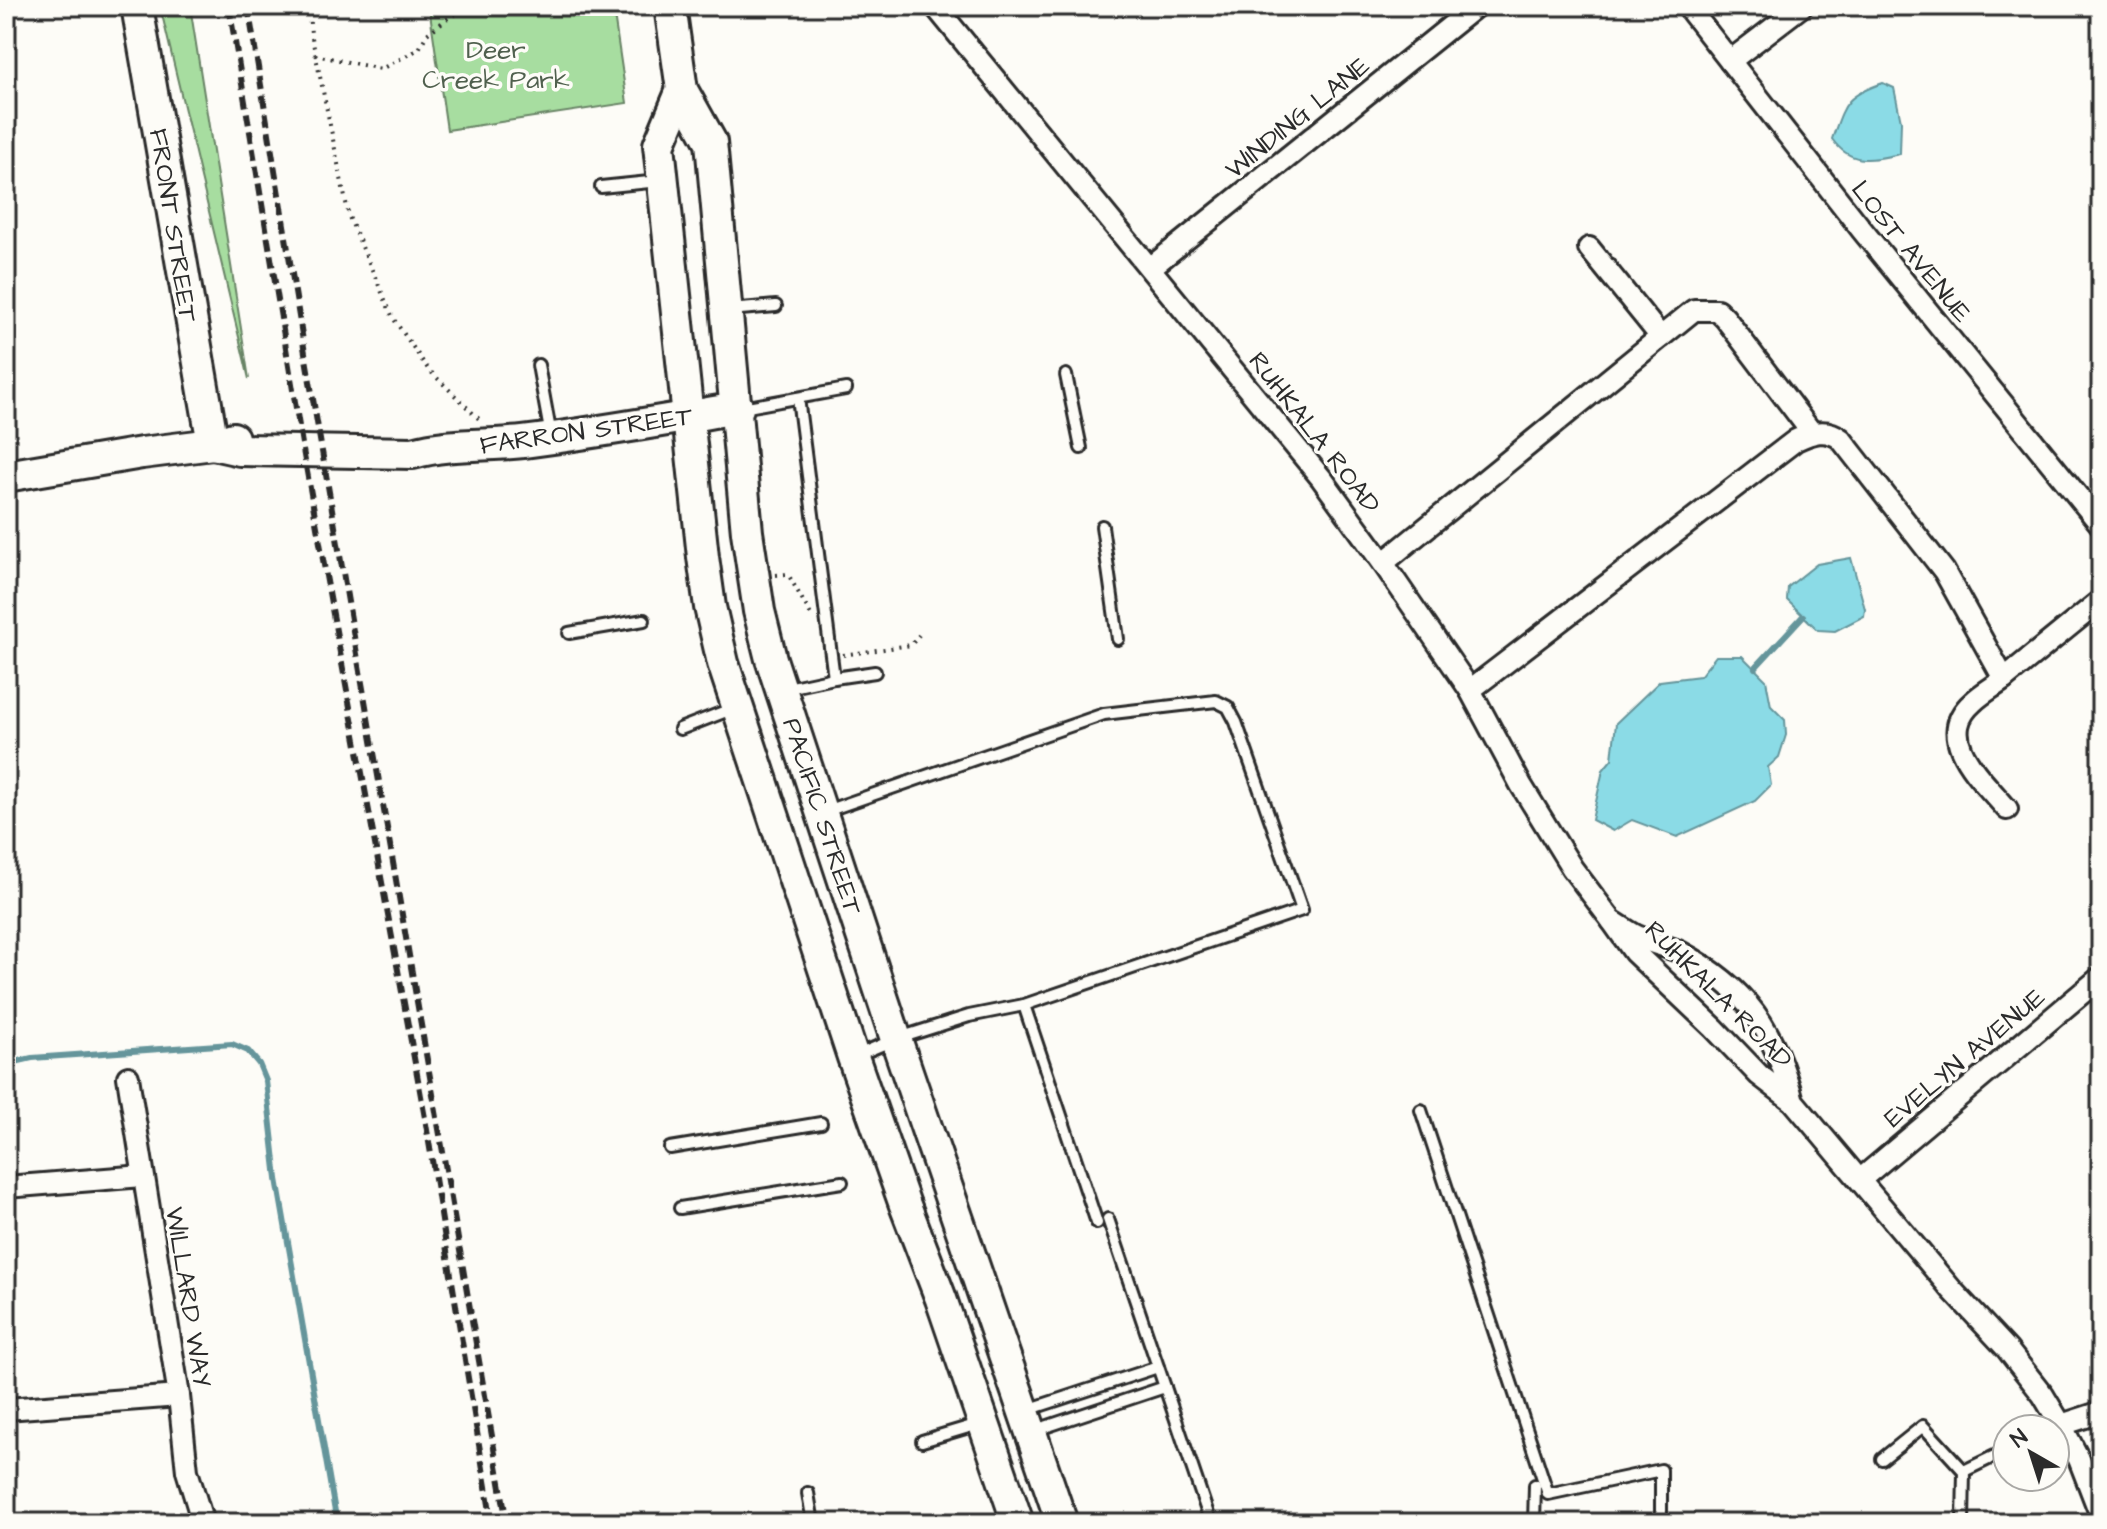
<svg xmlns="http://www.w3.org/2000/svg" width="2107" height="1529" viewBox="0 0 2107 1529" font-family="'Architects Daughter',sans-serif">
<rect width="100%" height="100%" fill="#fdfcf7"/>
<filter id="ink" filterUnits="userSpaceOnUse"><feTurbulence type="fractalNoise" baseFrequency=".0125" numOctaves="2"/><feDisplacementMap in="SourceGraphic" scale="16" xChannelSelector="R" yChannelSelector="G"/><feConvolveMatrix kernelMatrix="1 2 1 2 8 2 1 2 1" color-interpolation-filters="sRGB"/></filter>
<g filter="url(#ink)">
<!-- green -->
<g fill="#a7dda0" stroke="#698466" stroke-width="2">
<polygon points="160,6 190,6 249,379"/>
<polygon points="429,6 577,6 579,14 613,8 627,103 447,130"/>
</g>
<!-- water -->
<g fill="#8bdbe6" stroke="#65959b" stroke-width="2">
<path d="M1883,83L1894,88L1901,121L1900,154C1872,160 1851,166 1832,139C1845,103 1845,96 1883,83Z"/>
<polygon points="1851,558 1865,609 1864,616 1835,631 1818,630 1787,600 1788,587 1817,564"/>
<polygon points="1716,656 1742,656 1766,680 1771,706 1785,720 1786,735 1779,757 1768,767 1771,785 1755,801 1677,837 1632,820 1613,831 1592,820 1603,770 1612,759 1616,723 1660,681 1700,676"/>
</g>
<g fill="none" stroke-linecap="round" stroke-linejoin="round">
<!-- stream -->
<g stroke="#65959b" stroke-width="6">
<polyline points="1755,668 1803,616"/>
<polyline points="6,1064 32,1058 232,1044 248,1051 259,1064 266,1081 277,1179 337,1523"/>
</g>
<!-- lane casing -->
<g stroke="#2b2b2b" stroke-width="16">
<g id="lane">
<polyline points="601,187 659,181"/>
<polyline points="729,310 776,306"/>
<polyline points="538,365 551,436"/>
<polyline points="1066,375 1081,448"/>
<polyline points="798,398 834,678"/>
<polyline points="742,408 846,389"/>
<polyline points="1102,526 1118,639"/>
<polyline points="569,633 644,620"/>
<polyline points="783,689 834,678 875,672"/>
<polyline points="680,729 734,708"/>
<polyline points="826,811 1104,714 1216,701 1228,707 1236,722 1302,910 1024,1005 969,1016 896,1039 855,1056"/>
<polyline points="1024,1005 1097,1223"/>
<polyline points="1421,1110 1548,1494 1661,1470 1661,1523"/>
<polyline points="670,1148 821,1123"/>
<polyline points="680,1208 842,1182"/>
<polyline points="1108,1219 1211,1523"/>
<polyline points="1027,1410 1158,1367"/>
<polyline points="1033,1431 1165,1387"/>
<polyline points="922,1441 982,1423"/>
<polyline points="1882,1459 1923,1426 1964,1471"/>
<polyline points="808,1493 813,1523"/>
<polyline points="1534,1523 1535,1485"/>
<polyline points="1963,1523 1964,1471 2007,1450"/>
</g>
</g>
<!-- street casing -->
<g stroke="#2b2b2b" stroke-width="26">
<g id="street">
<polyline points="935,6 1322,479 1383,563 1470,690 1521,785 1572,868 1612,921"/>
<polyline points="1687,6 1862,230 2101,525"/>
<polyline points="1730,61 1802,6"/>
<polyline points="1589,248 1661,337"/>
<polyline points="1150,268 1476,6"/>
<polyline points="1383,563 1694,310 1717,310 1725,318 1812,433"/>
<path d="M2004,679C1994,687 1982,693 1973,702C1932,738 1983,780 2007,809"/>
<path d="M1470,690L1796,440C1811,433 1826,427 1841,439L1944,571L2004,679L2101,600"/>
<polyline points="128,1077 179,1396 187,1471 203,1523"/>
<path d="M1793,1101C1774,1029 1747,988 1680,952C1667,946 1652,944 1639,937C1630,933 1621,926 1612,921L1634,952L1714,1028L1759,1075L1793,1101L1952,1290L2007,1349L2043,1395L2061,1425L2079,1459L2101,1516"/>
<polyline points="1861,1179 2101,977"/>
<polyline points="6,1187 143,1176"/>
<polyline points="6,1409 179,1396"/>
<polyline points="2061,1425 2101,1412"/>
</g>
</g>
<!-- secondary casing -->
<g stroke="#2b2b2b" stroke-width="36">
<g id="secondary">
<polyline points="137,6 213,444"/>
<polyline points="670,6 682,90 711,142 747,532 759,611 771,659 896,1039 1062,1523"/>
<polyline points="682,90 659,145 703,557 710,607 723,663 853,1057 905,1205 941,1299 1018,1523"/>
<path d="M213,444L240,450L413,453C448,443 486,446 523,442C595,433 666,420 738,408"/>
<polyline points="6,476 142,453 213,444 233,438"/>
</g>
</g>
<!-- path -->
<g stroke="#2b2b2b" stroke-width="4" stroke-dasharray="2 6" stroke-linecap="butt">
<polyline points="308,6 311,33 349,217 393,318 428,369 481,421"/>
<polyline points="315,55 381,69 419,49 427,34 448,18 475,6"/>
<polyline points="776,575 788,574 811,615"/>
<polyline points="843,655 911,645 919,635"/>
</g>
<!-- lane -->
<use href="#lane" stroke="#fdfcf7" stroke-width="10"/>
<!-- street -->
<use href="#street" stroke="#fdfcf7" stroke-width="20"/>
<!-- secondary -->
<use href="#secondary" stroke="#fdfcf7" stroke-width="30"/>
<!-- rail -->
<g stroke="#2b2b2b" stroke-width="6" stroke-dasharray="12 6" stroke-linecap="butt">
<polyline points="229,6 303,450 425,1118 492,1523"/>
<polyline points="248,6 304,347 507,1523"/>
</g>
</g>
</g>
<g text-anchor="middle" stroke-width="7" stroke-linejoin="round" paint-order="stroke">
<!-- park labels -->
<g font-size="26" fill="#50604e" stroke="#fdfcf7">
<text x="496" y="58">Deer<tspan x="496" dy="30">Creek Park</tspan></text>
</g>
<!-- street labels -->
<g font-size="26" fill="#2b2b2b" stroke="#fdfcf7">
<text transform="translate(1297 117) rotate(-39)" y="9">WINDING LANE</text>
<text transform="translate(174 225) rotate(81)" y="9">FRONT STREET</text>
<text transform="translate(1912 251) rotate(51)" y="9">LOST AVENUE</text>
<text transform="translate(586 430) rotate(-8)" y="9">FARRON STREET</text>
<text transform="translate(1315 432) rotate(52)" y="9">RUHKALA ROAD</text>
<text transform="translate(823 816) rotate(72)" y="9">PACIFIC STREET</text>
<text transform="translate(1719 994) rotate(45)" y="9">RUHKALA ROAD</text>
<text transform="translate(1964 1057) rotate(-40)" y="9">EVELYN AVENUE</text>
<text transform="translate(189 1297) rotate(81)" y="9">WILLARD WAY</text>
</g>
</g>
<!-- margin -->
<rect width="2107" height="1529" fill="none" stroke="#fdfcf7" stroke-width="32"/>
<rect x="16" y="16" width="2075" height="1497" fill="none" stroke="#2b2b2b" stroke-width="3" filter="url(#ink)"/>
<!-- north arrow -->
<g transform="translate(2031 1453) rotate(321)"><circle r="38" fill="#fdfcf7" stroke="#a9a8a5" stroke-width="2"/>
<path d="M0-6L14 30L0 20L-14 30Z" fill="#2b2b2b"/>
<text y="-12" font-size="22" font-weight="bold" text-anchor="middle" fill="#2b2b2b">N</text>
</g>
</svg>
